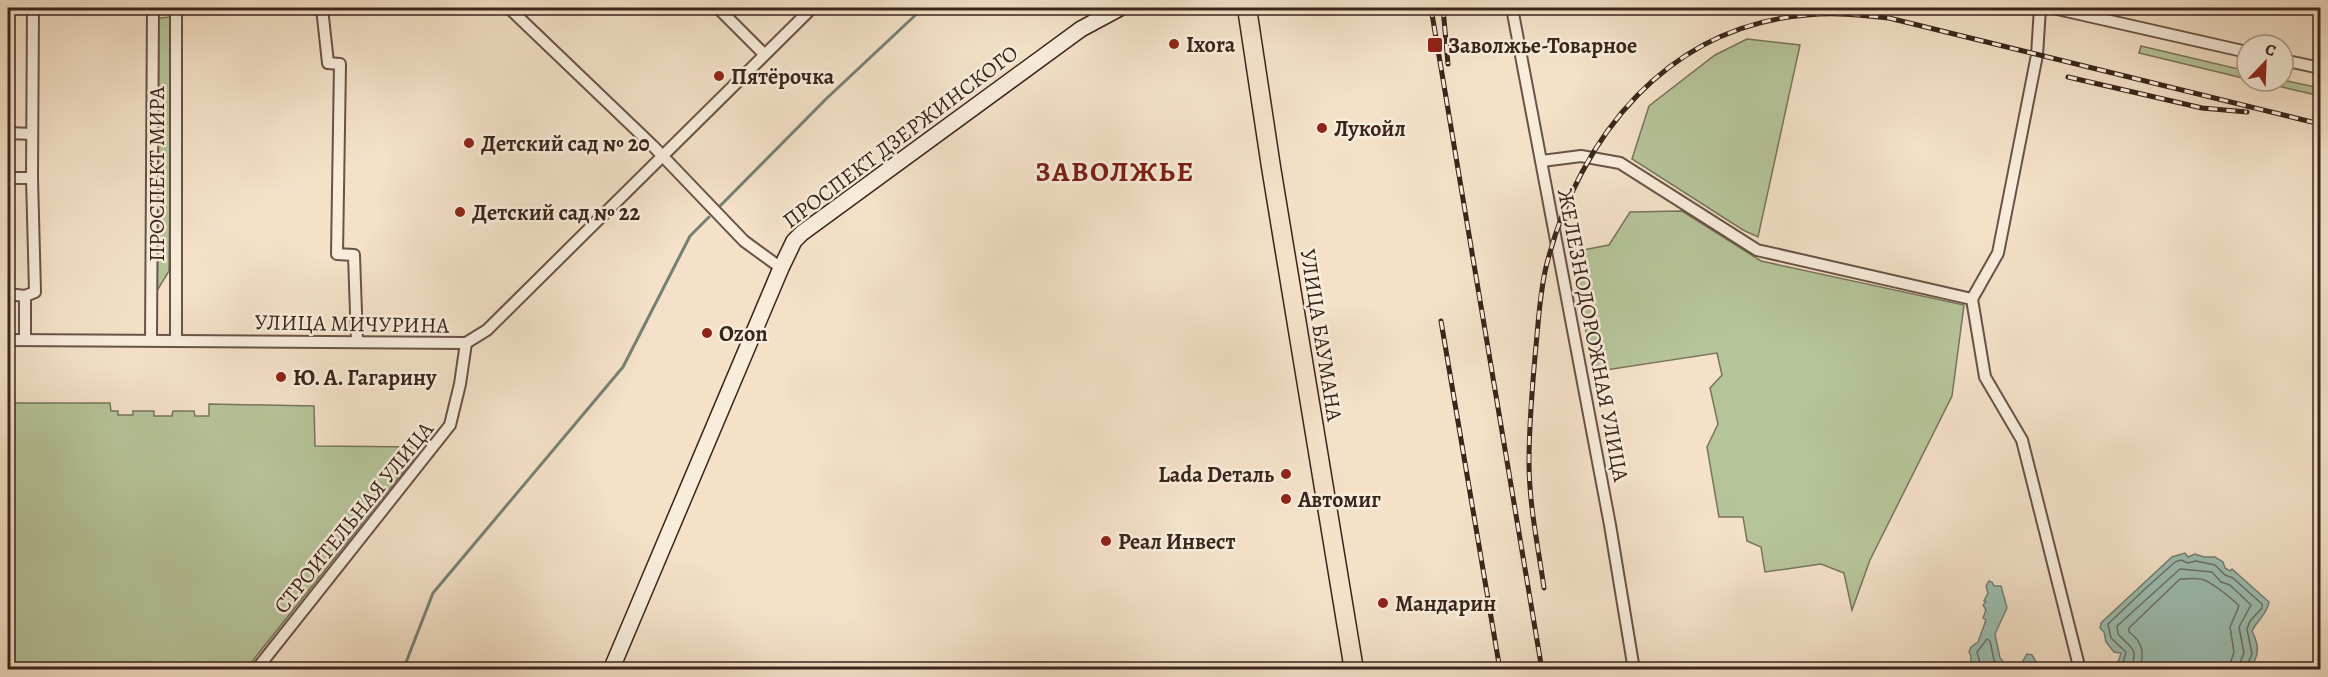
<svg xmlns="http://www.w3.org/2000/svg" width="2328" height="677" viewBox="0 0 2328 677" font-family="Alegreya,serif">
<rect width="100%" height="100%" fill="#f4e1c8"/>
<filter id="stains"><feTurbulence type="fractalNoise" baseFrequency=".00333" numOctaves="4"/><feColorMatrix values="0 0 0 0 .2 0 0 0 0 .09 0 0 0 0 .02 0 0 0 .5 -.17"/></filter>
<radialGradient id="worn" r=".72"><stop offset=".6" stop-color="#630" stop-opacity="0"/><stop offset="1" stop-color="#630" stop-opacity=".3"/></radialGradient>
<!-- green -->
<g fill="#b6c49a" stroke="#78745a" stroke-width="1.5">
<polygon points="172,17 169,271 155,294 157,18"/>
<polygon points="1747,39 1800,45 1758,237 1743,230 1632,159 1649,106 1715,55"/>
<polygon points="2141,46 2247,71 2247,79 2139,53"/>
<polygon points="2283,80 2320,88 2320,96 2257,81"/>
<polygon points="1682,211 1761,261 1964,305 1952,396 1870,560 1852,610 1844,573 1821,564 1765,572 1761,547 1747,541 1743,517 1719,517 1707,447 1718,424 1710,388 1722,375 1717,353 1593,372 1572,252 1609,245 1630,212"/>
<polygon points="8,388 14,389 14,403 110,403 111,411 118,411 118,415 133,415 133,411 154,411 154,416 172,416 173,411 194,411 195,416 209,416 209,404 314,406 315,446 420,447 412,461 246,669 8,669"/>
</g>
<!-- water -->
<g fill="#9cbeb1" stroke="#758075" stroke-width="1.5">
<path d="M2185,553L2188,557L2195,554L2204,557H2215L2223,562L2225,568L2230,571L2232,569L2269,602C2267,615 2257,620 2252,631C2260,647 2259,655 2250,669H2116L2114,665L2119,660L2121,653L2114,652L2106,642L2104,632L2100,628L2101,623L2172,557Z"/>
<polygon points="1989,581 1992,582 1994,586 2001,586 2007,608 1995,634 2000,658 2010,669 1976,669 1975,664 1971,663 1971,656 1969,652 1971,647 1978,642 1986,620 1983,618 1986,610 1983,605 1986,602 1984,601 1988,593 1986,586"/>
<polygon points="2027,654 2032,655 2040,669 2013,669 2021,664"/>
</g>
<g fill="none" stroke-linecap="round" stroke-linejoin="round">
<!-- shore -->
<g stroke="#6c7166" stroke-width="1.5">
<polyline points="1982,670 1977,652 1987,639 1990,641 1994,660 2001,670"/>
<polyline points="2121,670 2126,652 2111,638 2108,624 2146,588 2175,562 2181,560 2188,563 2196,561 2215,565 2225,575 2233,578 2262,604 2262,608 2250,621 2247,629 2252,654 2245,670"/>
<path d="M2129,670C2141,648 2130,648 2118,634L2117,626L2180,569L2212,572L2221,582L2230,585L2251,605L2239,627L2244,653L2237,670"/>
<path d="M2139,670C2145,654 2143,642 2129,632V628L2180,579C2187,579 2197,577 2204,580C2211,582 2234,600 2239,606L2230,627L2234,652L2228,670"/>
</g>
<!-- stream -->
<g stroke="#758075" stroke-width="3">
<polyline points="720,206 826,99 923,8"/>
<polyline points="403,670 433,593 623,367 690,236 709,217"/>
</g>
<!-- street casing -->
<g stroke="#695346" stroke-width="14">
<g id="street">
<polyline points="176,8 176,340"/>
<polyline points="322,8 328,63 340,64 337,254 354,255 357,342"/>
<polyline points="509,8 653,146 744,241 781,268"/>
<polyline points="718,8 764,54"/>
<polyline points="1512,8 1610,525 1634,670"/>
<polyline points="2053,8 2247,52"/>
<polyline points="2283,60 2320,68"/>
<polyline points="8,133 32,134"/>
<polyline points="1542,161 1581,156 1620,163 1757,250 1972,299 1985,377 2022,440 2080,670"/>
<polyline points="8,178 32,178"/>
<polyline points="8,294 25,296"/>
<polyline points="1972,299 1998,253 2037,55 2040,8"/>
<polyline points="25,339 25,296 35,292 32,178 33,8"/>
<polyline points="8,340 466,343 487,330 812,8"/>
<polyline points="151,340 153,8"/>
<polyline points="256,670 450,425 460,384 466,343"/>
</g>
</g>
<!-- secondary casing -->
<g stroke="#3b241b" stroke-width="18">
<polyline id="secondary" points="611,670 781,268 794,241 802,233 1081,29 1120,8"/>
</g>
<!-- primary casing -->
<g stroke="#3b241b" stroke-width="21">
<polyline id="primary" points="1247,8 1271,167 1354,670"/>
</g>
<!-- street -->
<use href="#street" stroke="#f8ecdb" stroke-width="10"/>
<!-- secondary -->
<use href="#secondary" stroke="#f8ecdb" stroke-width="15"/>
<!-- primary -->
<use href="#primary" stroke="#f4e1c8" stroke-width="18"/>
<!-- rail casing -->
<g stroke="#3b241b" stroke-width="5">
<g id="rail">
<polyline points="1431,8 1542,670"/>
<polyline points="1443,8 1448,64"/>
<polyline points="2068,77 2202,108 2247,112"/>
<polyline points="1441,321 1500,670"/>
<path d="M1544,588C1538,546 1529,504 1529,462C1529,419 1533,377 1537,335C1539,312 1541,286 1547,263C1580,136 1668,26 1807,15C1835,12 1861,15 1889,18L2320,124"/>
</g>
</g>
<!-- rail -->
<use href="#rail" stroke="#f8ecdb" stroke-width="3" stroke-dasharray="9" stroke-linecap="butt"/>
</g>
<!-- markers -->
<g fill="#8f2418" stroke="#f8ecdb" stroke-width="2">
<circle cx="1174" cy="44" r="6"/>
<rect x="1427" y="37" width="16" height="16" rx="3"/>
<circle cx="719" cy="76" r="6"/>
<circle cx="1322" cy="128" r="6"/>
<circle cx="469" cy="143" r="6"/>
<circle cx="460" cy="212" r="6"/>
<circle cx="707" cy="333" r="6"/>
<circle cx="281" cy="377" r="6"/>
<circle cx="1286" cy="474" r="6"/>
<circle cx="1286" cy="499" r="6"/>
<circle cx="1106" cy="541" r="6"/>
<circle cx="1383" cy="603" r="6"/>
</g>
<g text-anchor="middle" stroke-width="5" stroke-linejoin="round" paint-order="stroke">
<!-- poi labels -->
<g font-size="22" font-weight="bold" fill="#3b241b" stroke="#f8ecdb" text-anchor="start">
<text x="1186" y="52">Ixora</text>
<text x="1448" y="53">Заволжье-Товарное</text>
<text x="731" y="84">Пятёрочка</text>
<text x="1334" y="136">Лукойл</text>
<text x="481" y="151">Детский сад № 20</text>
<text x="472" y="220">Детский сад № 22</text>
<text x="719" y="341">Ozon</text>
<text x="293" y="385">Ю. А. Гагарину</text>
<text x="1274" y="482" text-anchor="end">Lada Dеталь</text>
<text x="1298" y="507">Автомиг</text>
<text x="1118" y="549">Реал Инвест</text>
<text x="1395" y="611">Мандарин</text>
</g>
<!-- street labels -->
<g font-size="22" fill="#3b241b" stroke="#f8ecdb">
<text transform="translate(900 136) rotate(-37)" y="8">ПРОСПЕКТ ДЗЕРЖИНСКОГО</text>
<text transform="translate(156 174) rotate(-90)" y="8">ПРОСПЕКТ МИРА</text>
<text transform="translate(352 323) rotate(1)" y="8">УЛИЦА МИЧУРИНА</text>
<text transform="translate(1322 335) rotate(81)" y="8">УЛИЦА БАУМАНА</text>
<text transform="translate(1594 335) rotate(79)" y="8">ЖЕЛЕЗНОДОРОЖНАЯ УЛИЦА</text>
<text transform="translate(353 517) rotate(-51)" y="8">СТРОИТЕЛЬНАЯ УЛИЦА</text>
</g>
<!-- district labels -->
<g font-size="28" font-weight="bold" letter-spacing="1.5" fill="#7a1f14" stroke="#f8ecdb">
<text x="1115" y="181">ЗАВОЛЖЬЕ</text>
</g>
</g>
<!-- margin -->
<rect width="2328" height="677" fill="none" stroke="#f4e1c8" stroke-width="30"/>
<rect x="9" y="9" width="2310" height="659" fill="none" stroke="#3b241b" stroke-width="3"/>
<rect x="15" y="15" width="2298" height="647" fill="none" stroke="#3b241b" stroke-width="1.5"/>
<!-- north arrow -->
<g transform="translate(2265 63) rotate(23)"><circle r="28" fill="#f8ecdb" stroke="#ac9c8e" stroke-width="1.5"/>
<path d="M0-4.5L10 22L0 15L-10 22Z" fill="#8f2418"/>
<text y="-9" font-size="16" font-weight="bold" text-anchor="middle" fill="#3b241b">С</text>
</g>
<rect width="100%" height="100%" filter="url(#stains)"/>
<rect width="100%" height="100%" fill="url(#worn)"/>
</svg>
